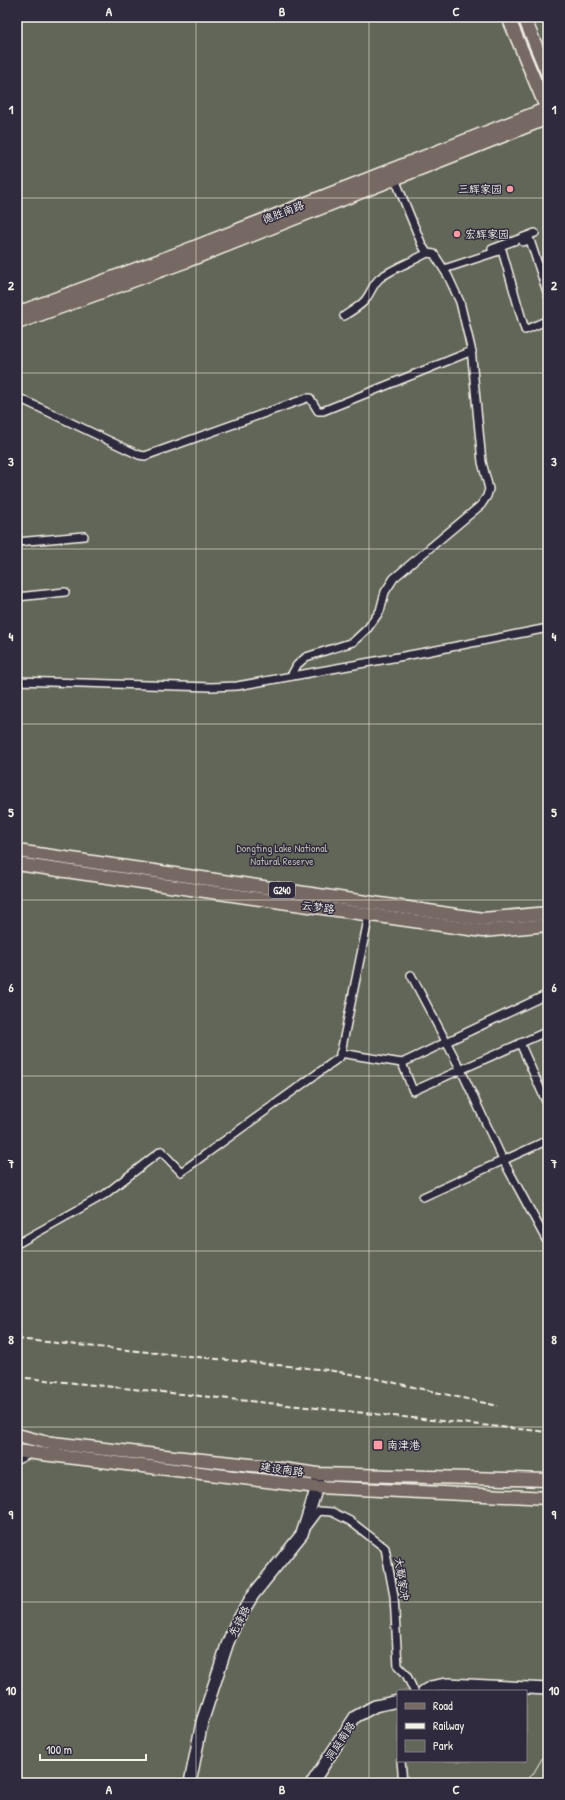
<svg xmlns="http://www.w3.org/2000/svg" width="565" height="1800" viewBox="0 0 565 1800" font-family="'Patrick Hand','LXGW WenKai TC',sans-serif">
<rect width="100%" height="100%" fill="#423848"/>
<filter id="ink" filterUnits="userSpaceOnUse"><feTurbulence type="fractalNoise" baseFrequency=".025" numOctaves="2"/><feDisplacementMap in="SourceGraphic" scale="8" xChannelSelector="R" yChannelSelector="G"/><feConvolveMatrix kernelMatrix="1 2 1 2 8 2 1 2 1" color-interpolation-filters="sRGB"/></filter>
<g filter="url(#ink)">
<!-- park -->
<path fill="#626658" stroke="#abaca0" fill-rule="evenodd" d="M17,17H548V1783H17ZM398,1691H526V1761H398Z"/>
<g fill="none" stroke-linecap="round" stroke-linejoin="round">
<!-- street casing -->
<g stroke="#f4f1e8" stroke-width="10">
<g id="street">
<polyline points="523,242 530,240 548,295"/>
<polyline points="492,249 535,233"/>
<polyline points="444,269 502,250 525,330 548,320"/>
<path d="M344,316C351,311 361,306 366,299C371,292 373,284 380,278C395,267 412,262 427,253"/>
<polyline points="17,397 139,455 145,456 307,398 310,398 318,411 323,411 472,351"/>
<polyline points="17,542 84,536"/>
<polyline points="17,597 65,592"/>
<polyline points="291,676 297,665 306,657 353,642 368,628 380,611 385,592 394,578 481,505 487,496 489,489 482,462 471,348 460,302 448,276 434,254 427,253 422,245 395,179"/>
<polyline points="17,681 211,687 237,686 426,652 548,628"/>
<polyline points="411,975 461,1070 503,1160 548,1243"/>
<polyline points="520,1043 548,1106"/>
<polyline points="340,1053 402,1063 413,1091 548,1031"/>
<polyline points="402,1063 548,994"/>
<polyline points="423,1197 548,1140"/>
<polyline points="17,1244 104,1195 161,1151 181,1172 340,1057 369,915"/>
<polyline points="17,1460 29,1454"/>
<polyline points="307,1527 319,1511 332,1512 350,1521 385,1548 394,1596 398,1666 406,1674 414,1691"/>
<polyline points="401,1761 403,1783"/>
</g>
</g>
<!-- secondary casing -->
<g stroke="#f4f1e8" stroke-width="14">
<g id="secondary">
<polyline points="424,1691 431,1687 447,1684 548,1689"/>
<polyline points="190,1783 202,1722 227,1645 235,1625 253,1595 302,1534 317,1487 318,1478"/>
<polyline points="312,1783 355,1717 375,1706 398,1701"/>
</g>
</g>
<!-- primary casing -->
<g stroke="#f4f1e8" stroke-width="15">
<g id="primary">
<polyline points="508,17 548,112"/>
<polyline points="524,17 548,75"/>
<polyline points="17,313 182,252 548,108"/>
<polyline points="17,323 187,261 548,118"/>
<polyline points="17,851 483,919 548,913"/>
<polyline points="17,864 483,931 548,925"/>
<polyline points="17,1435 44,1442 174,1457 261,1466 318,1474 548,1480"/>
<polyline points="17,1451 317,1487 548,1498"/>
</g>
</g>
<!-- street -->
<use href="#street" stroke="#2f2a3d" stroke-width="7"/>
<!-- secondary -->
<use href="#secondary" stroke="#2f2a3d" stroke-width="11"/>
<!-- primary -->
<use href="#primary" stroke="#766964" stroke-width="12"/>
<!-- tram -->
<polyline stroke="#f4f1e8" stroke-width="1" points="524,1783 533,1774 548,1748"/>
<!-- rail -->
<g stroke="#f4f1e8" stroke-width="2" stroke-dasharray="6 3" stroke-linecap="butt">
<polyline points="17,1339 328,1370 373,1378 498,1406"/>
<polyline points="17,1377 548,1432"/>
</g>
</g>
</g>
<!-- grid -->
<path fill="none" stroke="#f4f1e8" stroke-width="1" stroke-opacity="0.55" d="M196,17V1783M369,17V1783M17,198H548M17,373H548M17,549H548M17,724H548M17,900H548M17,1076H548M17,1251H548M17,1427H548M17,1602H548"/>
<!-- markers -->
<g fill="#ff9aa2" stroke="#2f2a3d" stroke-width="1.5">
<circle cx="510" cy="189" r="4"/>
<circle cx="457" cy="234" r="4"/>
<rect x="373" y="1440" width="10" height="10" rx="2"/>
</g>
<g text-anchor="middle" stroke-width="3" stroke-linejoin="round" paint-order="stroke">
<!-- shield labels -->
<rect fill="#2f2a3d" stroke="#b9b5b5" stroke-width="1" x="269" y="882" width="26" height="16" rx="3"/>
<g font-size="10" font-weight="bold" fill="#f4f1e8">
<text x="282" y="894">G240</text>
</g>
<!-- poi labels -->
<g font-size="11" fill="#f4f1e8" stroke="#2f2a3d" text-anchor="start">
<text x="502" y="193" text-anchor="end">三辉家园</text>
<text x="465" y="238">宏辉家园</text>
<text x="387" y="1449">南津港</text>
</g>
<!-- street labels -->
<g font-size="11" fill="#f4f1e8" stroke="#2f2a3d">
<text transform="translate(283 212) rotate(-21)" y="4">德胜南路</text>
<text transform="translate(318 907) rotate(8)" y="4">云梦路</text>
<text transform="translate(282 1469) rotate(8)" y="4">建设南路</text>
<text transform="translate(402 1579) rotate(81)" y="4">大鄢家冲</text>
<text transform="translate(239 1621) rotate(-62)" y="4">先锋路</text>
<text transform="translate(340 1741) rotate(-56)" y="4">洞庭南路</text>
</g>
<!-- park labels -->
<g font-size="11" fill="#bab9ae" stroke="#2f2a3d">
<text x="282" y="852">Dongting Lake National<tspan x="282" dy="13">Natural Reserve</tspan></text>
</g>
</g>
<!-- margin -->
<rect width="565" height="1800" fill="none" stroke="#2f2a3d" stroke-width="44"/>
<!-- legend -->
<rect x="397" y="1690" width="130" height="72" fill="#2f2a3d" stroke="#7e7a81"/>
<rect x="405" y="1703" width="20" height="6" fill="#766964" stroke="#7e7a81"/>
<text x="433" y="1710" font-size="12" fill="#f4f1e8">Road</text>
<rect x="405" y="1723" width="20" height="6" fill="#f4f1e8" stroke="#7e7a81"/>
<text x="433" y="1730" font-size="12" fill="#f4f1e8">Railway</text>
<rect x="405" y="1740" width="20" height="12" fill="#626658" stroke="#7e7a81"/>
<text x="433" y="1750" font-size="12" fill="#f4f1e8">Park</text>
<!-- scale -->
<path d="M40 1754v6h106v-6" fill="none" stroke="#f4f1e8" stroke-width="2"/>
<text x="46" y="1754" font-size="12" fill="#f4f1e8" stroke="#2f2a3d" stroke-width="3" paint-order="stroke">100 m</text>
<rect x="22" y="22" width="521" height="1756" fill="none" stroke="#f4f1e8" stroke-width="1.5"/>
<g font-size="13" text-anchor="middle" font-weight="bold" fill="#f4f1e8">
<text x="109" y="16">A</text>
<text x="282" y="16">B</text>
<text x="456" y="16">C</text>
<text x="11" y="114">1</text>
<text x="554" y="114">1</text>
<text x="11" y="290">2</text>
<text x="554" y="290">2</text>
<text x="11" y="466">3</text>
<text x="554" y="466">3</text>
<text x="11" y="641">4</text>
<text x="554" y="641">4</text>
<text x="11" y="817">5</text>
<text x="554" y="817">5</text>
<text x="11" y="992">6</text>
<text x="554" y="992">6</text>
<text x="11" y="1168">7</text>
<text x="554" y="1168">7</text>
<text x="11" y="1344">8</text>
<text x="554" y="1344">8</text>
<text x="11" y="1519">9</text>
<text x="554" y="1519">9</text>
<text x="11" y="1695">10</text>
<text x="554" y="1695">10</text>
<text x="109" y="1794">A</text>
<text x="282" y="1794">B</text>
<text x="456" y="1794">C</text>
</g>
</svg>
